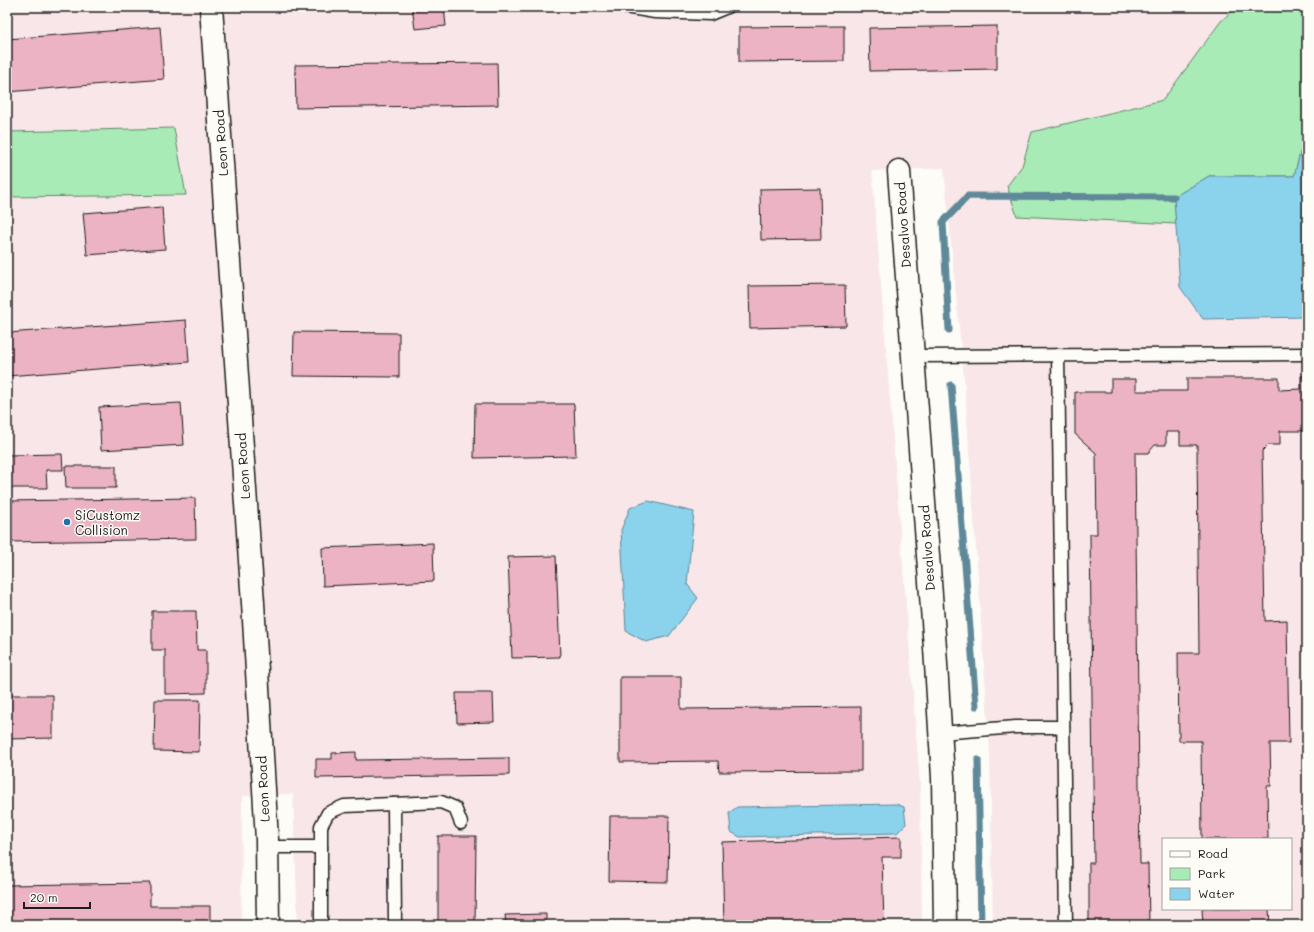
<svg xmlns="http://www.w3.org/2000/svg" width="1314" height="932" viewBox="0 0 1314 932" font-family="Mali,sans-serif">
<rect width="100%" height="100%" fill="#fdfcf7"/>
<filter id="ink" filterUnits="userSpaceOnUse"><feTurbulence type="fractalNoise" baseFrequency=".025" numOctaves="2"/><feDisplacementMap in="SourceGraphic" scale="8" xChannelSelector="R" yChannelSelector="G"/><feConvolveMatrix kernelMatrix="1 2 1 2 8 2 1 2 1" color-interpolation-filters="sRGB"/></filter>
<g filter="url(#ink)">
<!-- built -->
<path fill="#f8e6e8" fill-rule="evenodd" d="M7,7H1237L1221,21L1163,100L1032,132L1023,166L1307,162V925H993L990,750L965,389L944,168L872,171L920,784L922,925H298L293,794L242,796L241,925H7V197L186,195L174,128L7,132ZM1163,839H1291V909H1163Z"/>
<!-- green -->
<g fill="#a8ebb6" stroke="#628469">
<polygon points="1237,7 1307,7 1307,127 1294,176 1209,176 1174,197 1176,224 1017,216 1007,186 1022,166 1032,132 1163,100 1221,21"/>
<polygon points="174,128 186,195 7,197 7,132"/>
</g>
<!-- water -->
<g fill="#8bd2ec" stroke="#5f8999">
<polygon points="1307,127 1307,317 1203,319 1180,287 1174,197 1209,176 1294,176"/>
<polygon points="648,501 694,512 687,584 698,598 669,636 646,642 626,631 621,530 630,508"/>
<polygon points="896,804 904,807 906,824 897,833 740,837 731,832 729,813 737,807"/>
</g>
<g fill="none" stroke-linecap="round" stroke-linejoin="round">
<!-- stream -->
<g stroke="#5f8999" stroke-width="7">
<polyline points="949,330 943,222 968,196 1174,197"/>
<polyline points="951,385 976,706"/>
<polyline points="978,760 981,925"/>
</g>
</g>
<!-- building -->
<g fill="#ecb3c5" stroke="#1c1c1c">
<polygon points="412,7 444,7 446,26 415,29"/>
<polygon points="844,26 844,61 739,62 739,27"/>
<polygon points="997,26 997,69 870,71 869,28"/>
<polygon points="160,27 164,79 7,92 7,39"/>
<polygon points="497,63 498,105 296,108 295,65"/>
<polygon points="820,188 821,239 761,240 760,189"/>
<polygon points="162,207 165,249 87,255 83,213"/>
<polygon points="845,285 846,326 750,328 749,286"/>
<polygon points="186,320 189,362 7,376 7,333"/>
<polygon points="294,332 399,333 399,377 293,376"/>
<polygon points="1301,376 1307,376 1307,432 1305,431 1280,431 1280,445 1268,445 1262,451 1265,621 1287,620 1289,743 1270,743 1271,786 1267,786 1268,839 1202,839 1201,741 1179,741 1178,653 1199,653 1197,445 1180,445 1180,432 1166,432 1166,445 1155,445 1148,453 1135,453 1140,864 1148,864 1149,925 1089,925 1089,863 1094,863 1090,534 1097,534 1096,453 1075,434 1075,392 1111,392 1111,379 1136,379 1136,391 1187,391 1187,378 1279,378 1279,390 1301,389"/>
<polygon points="181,403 184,445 101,450 99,407"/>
<polygon points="475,404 574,404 576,456 474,458"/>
<polygon points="62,454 63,470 46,470 47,488 7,488 7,455"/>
<polygon points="65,466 116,466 116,488 66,488"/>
<polygon points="195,498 196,539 7,542 7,501"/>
<polygon points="433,543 434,581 323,586 322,548"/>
<polygon points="556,556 560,657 512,658 508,557"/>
<polygon points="152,611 196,611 197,650 206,650 206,693 165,694 165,650 152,650"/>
<polygon points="7,660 8,691 7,691"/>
<polygon points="620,677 681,677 681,709 861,707 861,771 719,772 718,761 620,762"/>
<polygon points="456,693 493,693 494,722 457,723"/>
<polygon points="7,695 53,695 53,738 7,739"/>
<polygon points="155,700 200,700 199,752 154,751"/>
<polygon points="356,752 356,760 509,758 509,775 316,778 316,759 332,759 332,753"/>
<polygon points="610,816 669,816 668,882 609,881"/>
<polygon points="438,836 476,836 475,925 438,925"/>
<polygon points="901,837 901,857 882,857 884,925 724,925 722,842"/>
<polygon points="150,883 150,906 210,906 210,925 7,925 7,885"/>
<polygon points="1202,909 1269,909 1270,925 1203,925"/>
<polygon points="546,914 546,925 506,925 505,915"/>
</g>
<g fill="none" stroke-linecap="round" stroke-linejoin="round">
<!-- lane casing -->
<g stroke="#1c1c1c" stroke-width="15">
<g id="lane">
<polyline points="625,7 655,12 710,14 727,7"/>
<polyline points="1058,355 1066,925"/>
<polyline points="913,356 1307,354"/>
<polyline points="940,733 1016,727 1063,727"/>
<polyline points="394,804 395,925"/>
<polyline points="267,847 321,847"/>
<polyline points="321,925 321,826 328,813 344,806 441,802 455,808 461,823"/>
</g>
</g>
<!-- street casing -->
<g stroke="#1c1c1c" stroke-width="25">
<g id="street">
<polyline points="211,7 253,603 267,840 268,925"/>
<polyline points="899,171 935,648 943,777 945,925"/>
</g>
</g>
<!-- lane -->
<use href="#lane" stroke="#fdfcf7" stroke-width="12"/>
<!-- street -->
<use href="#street" stroke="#fdfcf7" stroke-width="22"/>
</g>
</g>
<!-- markers -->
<circle fill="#1f6fb2" stroke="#fdfcf7" stroke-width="1.5" cx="67" cy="522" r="4"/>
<g text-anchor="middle" stroke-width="3" stroke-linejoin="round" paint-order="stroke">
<!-- street labels -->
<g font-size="13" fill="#1c1c1c" stroke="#fdfcf7">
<text transform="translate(221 143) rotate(-94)" y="5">Leon Road</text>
<text transform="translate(903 225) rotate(-94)" y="5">Desalvo Road</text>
<text transform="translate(243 466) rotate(-94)" y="5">Leon Road</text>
<text transform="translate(927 548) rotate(-94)" y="5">Desalvo Road</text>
<text transform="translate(263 789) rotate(-93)" y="5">Leon Road</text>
</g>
<!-- poi labels -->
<g font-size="13" fill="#1c1c1c" stroke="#fdfcf7" text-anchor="start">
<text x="75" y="520">SiCustomz<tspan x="75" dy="15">Collision</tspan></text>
</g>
</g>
<!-- margin -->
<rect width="1314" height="932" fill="none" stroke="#fdfcf7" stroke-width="24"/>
<rect x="12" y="12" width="1290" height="908" fill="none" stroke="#1c1c1c" stroke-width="1.5" filter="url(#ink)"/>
<!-- legend -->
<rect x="1162" y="838" width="130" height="72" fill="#fdfcf7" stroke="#a3a29f"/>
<rect x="1170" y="851" width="20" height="6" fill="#fdfcf7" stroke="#a3a29f"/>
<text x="1198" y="858" font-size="12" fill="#1c1c1c">Road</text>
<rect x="1170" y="868" width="20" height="12" fill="#a8ebb6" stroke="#a3a29f"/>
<text x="1198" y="878" font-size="12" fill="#1c1c1c">Park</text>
<rect x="1170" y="888" width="20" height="12" fill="#8bd2ec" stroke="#a3a29f"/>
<text x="1198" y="898" font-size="12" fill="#1c1c1c">Water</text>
<!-- scale -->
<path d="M24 902v6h66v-6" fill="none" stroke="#1c1c1c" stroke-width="2"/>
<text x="30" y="902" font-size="12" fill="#1c1c1c" stroke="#fdfcf7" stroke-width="3" paint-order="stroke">20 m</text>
</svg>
